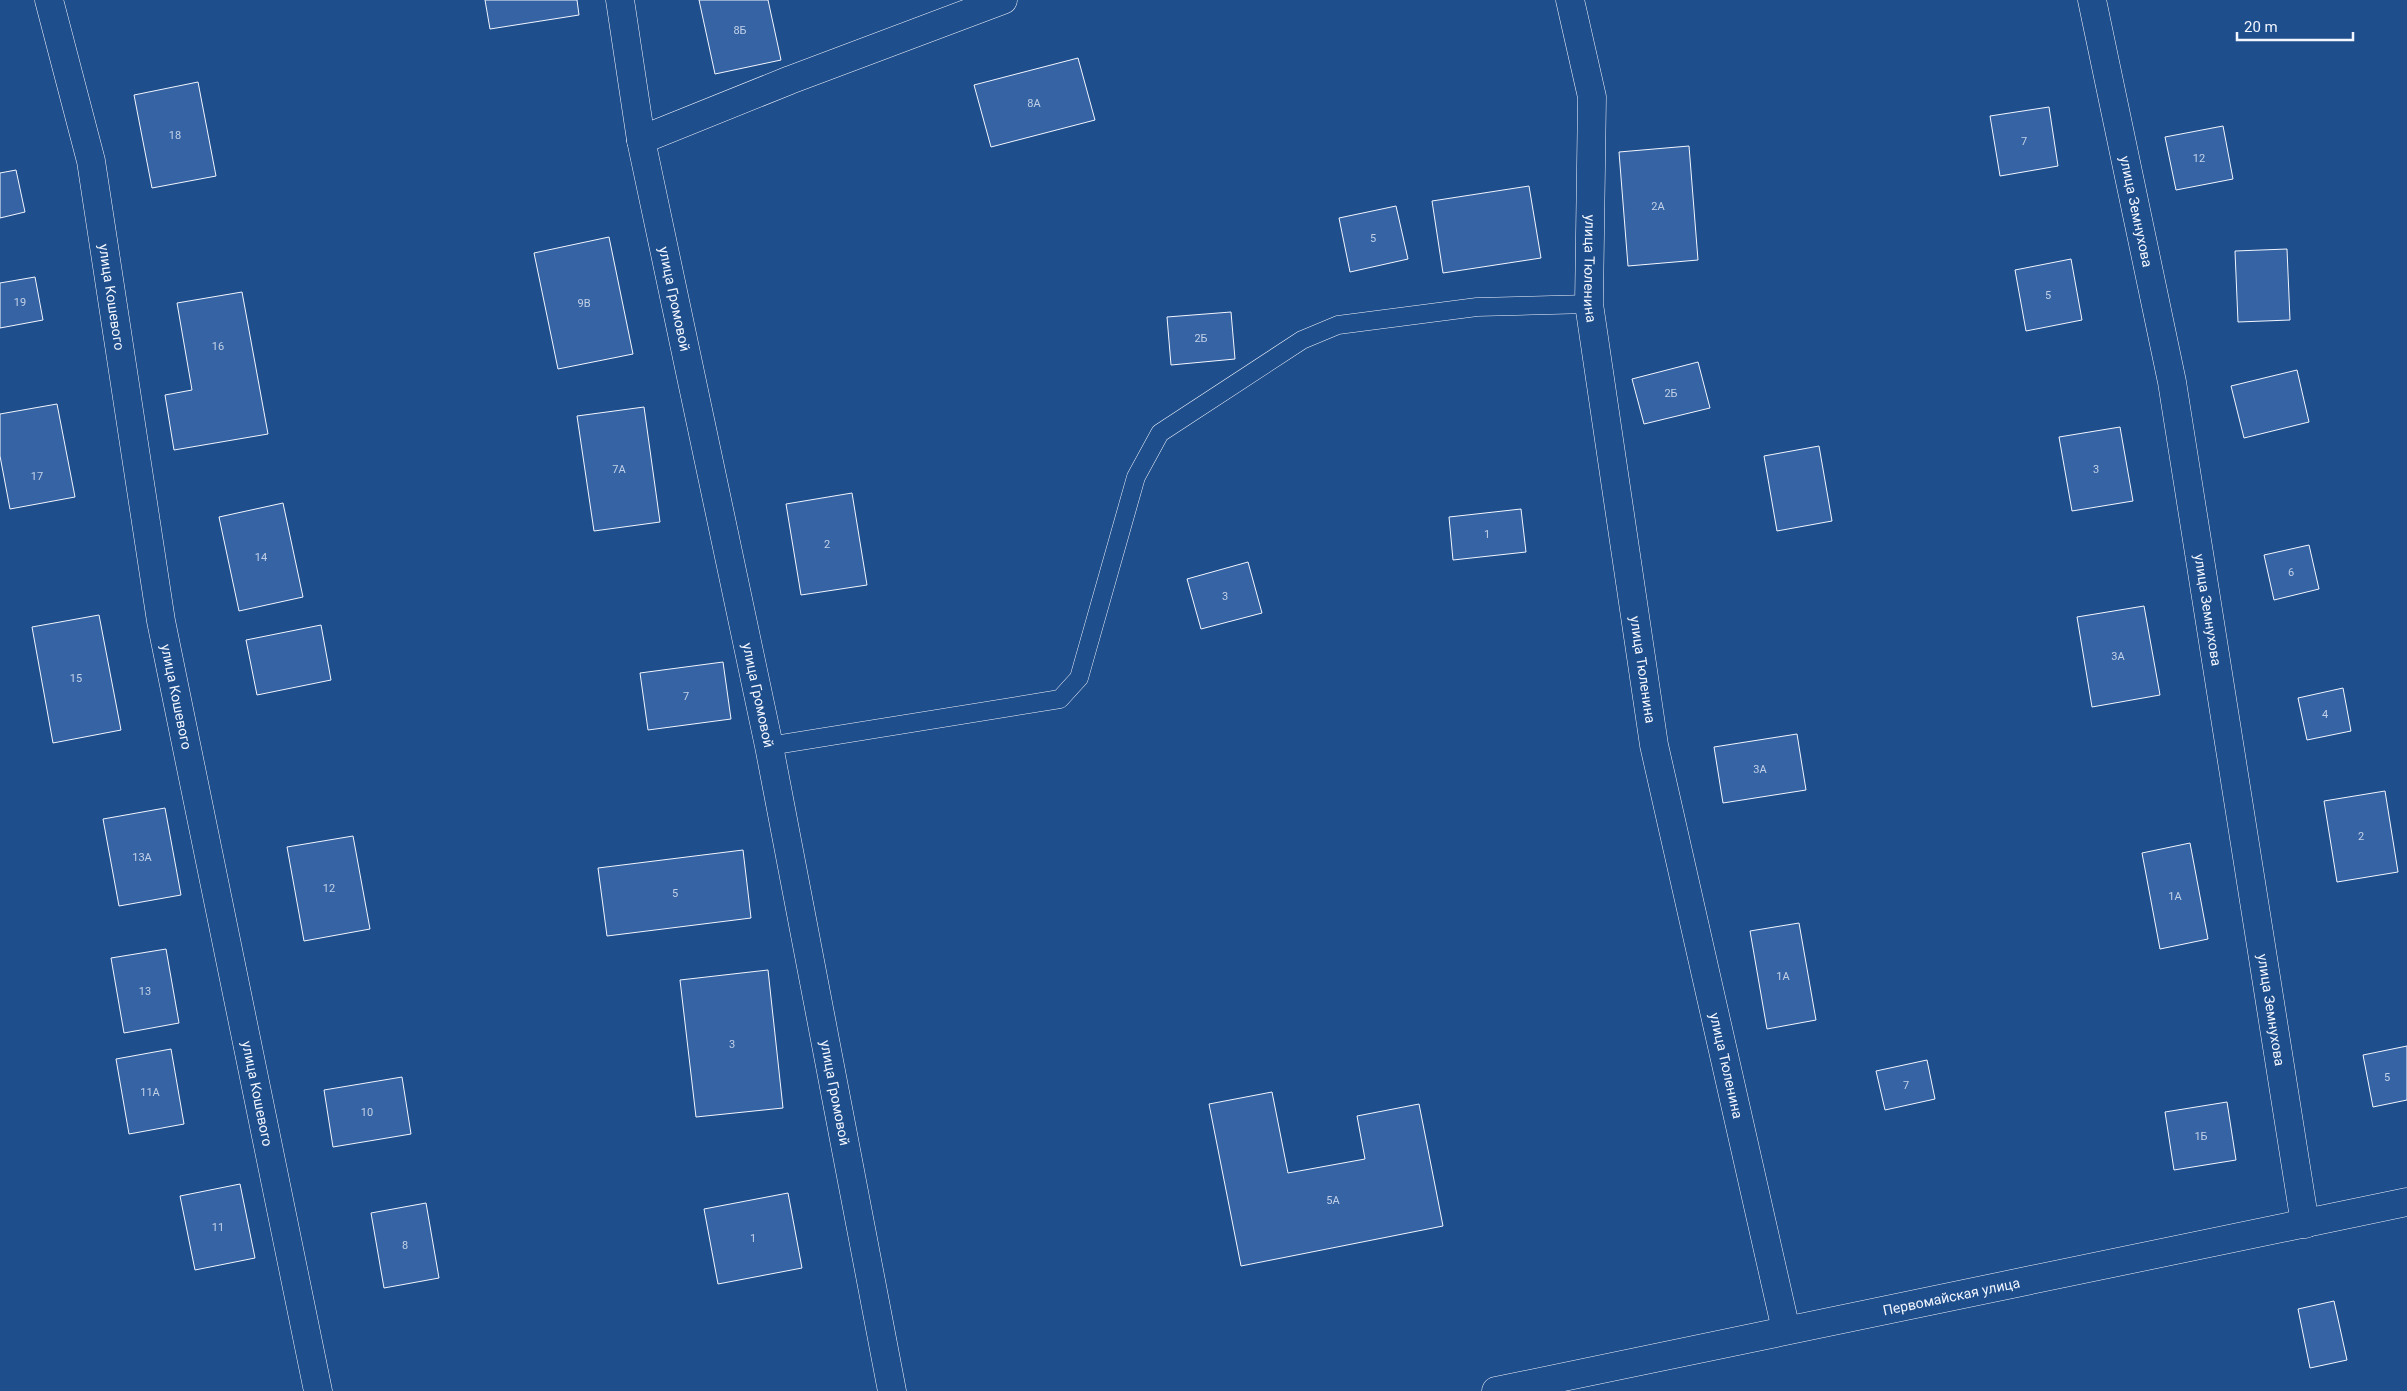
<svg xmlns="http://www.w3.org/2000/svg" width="2407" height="1391" viewBox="0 0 2407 1391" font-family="Roboto,sans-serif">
<rect width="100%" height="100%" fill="#1f4e8c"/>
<!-- building -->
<g fill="#3563a3" stroke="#f2f6ff">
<polygon points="485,0 577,0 579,15 490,29"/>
<polygon points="699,0 768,0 781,60 715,74"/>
<polygon points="1078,58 1095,120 991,147 974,85"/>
<polygon points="198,82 216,176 152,188 134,95"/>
<polygon points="2049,107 2058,166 2000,176 1990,116"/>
<polygon points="2223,126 2233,179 2176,190 2165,137"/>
<polygon points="1689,146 1698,260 1628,266 1619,152"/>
<polygon points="16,170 25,212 0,218 0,173"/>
<polygon points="1529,186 1541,258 1443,273 1432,201"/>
<polygon points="1396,206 1408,259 1350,272 1339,218"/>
<polygon points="609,237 633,354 558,369 534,253"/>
<polygon points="2287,249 2290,320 2238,322 2235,251"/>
<polygon points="2071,259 2082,320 2026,331 2015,270"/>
<polygon points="35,277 43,320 0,328 0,283"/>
<polygon points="242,292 268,434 174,450 165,395 192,390 177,303"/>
<polygon points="1231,312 1235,359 1171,365 1167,317"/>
<polygon points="1698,362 1710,408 1644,424 1632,379"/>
<polygon points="2297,370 2309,422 2244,438 2231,386"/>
<polygon points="57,404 75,497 10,509 0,456 0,414"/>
<polygon points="644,407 660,522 594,531 577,416"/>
<polygon points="2120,427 2133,501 2072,511 2059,437"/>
<polygon points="1819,446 1832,521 1777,531 1764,456"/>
<polygon points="852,493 867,585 801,595 786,504"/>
<polygon points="283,503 303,597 239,611 219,517"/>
<polygon points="1521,509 1526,552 1453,560 1449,517"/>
<polygon points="2309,545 2319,589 2274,600 2264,555"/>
<polygon points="1248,562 1262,613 1201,629 1187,579"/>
<polygon points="2144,606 2160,695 2092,707 2077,617"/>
<polygon points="99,615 121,730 53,743 32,627"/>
<polygon points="321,625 331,680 257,695 246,640"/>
<polygon points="723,662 731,719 648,730 640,673"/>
<polygon points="2343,688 2351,731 2307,740 2298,698"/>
<polygon points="1797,734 1806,790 1723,803 1714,747"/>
<polygon points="2385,791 2398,872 2337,882 2324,801"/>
<polygon points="165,808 181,895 119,906 103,819"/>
<polygon points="353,836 370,929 304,941 287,847"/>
<polygon points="2190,843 2208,939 2160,949 2142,853"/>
<polygon points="743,850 751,918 607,936 598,868"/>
<polygon points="1799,923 1816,1020 1767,1029 1750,931"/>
<polygon points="166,949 179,1023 124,1033 111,958"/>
<polygon points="768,970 783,1108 696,1117 680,980"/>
<polygon points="2407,1046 2407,1100 2373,1107 2363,1055"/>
<polygon points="171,1049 184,1124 129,1134 116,1059"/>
<polygon points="1927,1060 1935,1099 1885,1110 1876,1071"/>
<polygon points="402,1077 411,1134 333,1147 324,1090"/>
<polygon points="1272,1092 1288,1173 1365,1159 1357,1116 1419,1104 1443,1226 1241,1266 1209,1104"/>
<polygon points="2227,1102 2236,1160 2174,1170 2165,1112"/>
<polygon points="240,1184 255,1258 195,1270 180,1196"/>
<polygon points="788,1193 802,1268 718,1284 704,1209"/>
<polygon points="426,1203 439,1278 384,1288 371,1213"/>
<polygon points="2334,1301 2347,1360 2310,1368 2298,1309"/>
</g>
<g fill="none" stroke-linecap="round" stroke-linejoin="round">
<!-- lane casing -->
<g stroke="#f2f6ff" stroke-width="19">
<polyline id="lane" points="769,746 1060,699 1079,678 1136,477 1160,433 1302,340 1338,325 1477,307 1589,304"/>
</g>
<!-- street casing -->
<g stroke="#f2f6ff" stroke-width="29">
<g id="street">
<path id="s1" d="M49,0L91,161L161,621L318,1391"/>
<path id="s2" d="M620,0L641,140L769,746L892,1391"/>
<path id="s3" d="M1570,0L1592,97L1589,304L1654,745L1786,1330"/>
<path id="s4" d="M2092,0L2172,382L2305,1224"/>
<polyline points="641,140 790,80 1003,0"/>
<path id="s5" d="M1496,1391L2407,1202"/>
</g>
</g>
<!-- lane -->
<use href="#lane" stroke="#1f4e8c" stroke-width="18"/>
<!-- street -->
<use href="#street" stroke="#1f4e8c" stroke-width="28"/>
</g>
<g text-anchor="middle" stroke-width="4" stroke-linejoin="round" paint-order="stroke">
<!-- number labels -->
<g font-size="11" fill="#c3d1e8">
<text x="740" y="34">8Б</text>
<text x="1034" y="107">8А</text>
<text x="175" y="139">18</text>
<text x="2024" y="145">7</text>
<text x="2199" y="162">12</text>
<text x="1658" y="210">2А</text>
<text x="1373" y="242">5</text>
<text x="2048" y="299">5</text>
<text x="20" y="306">19</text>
<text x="584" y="307">9В</text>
<text x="1201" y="342">2Б</text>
<text x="218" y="350">16</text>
<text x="1671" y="397">2Б</text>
<text x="619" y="473">7А</text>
<text x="2096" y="473">3</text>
<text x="37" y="480">17</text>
<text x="1487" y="538">1</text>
<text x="827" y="548">2</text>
<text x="261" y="561">14</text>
<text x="2291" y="576">6</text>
<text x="1225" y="600">3</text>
<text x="2118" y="660">3А</text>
<text x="76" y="682">15</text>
<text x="686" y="700">7</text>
<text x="2325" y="718">4</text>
<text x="1760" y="773">3А</text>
<text x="2361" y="840">2</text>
<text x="142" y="861">13А</text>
<text x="329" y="892">12</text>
<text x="675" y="897">5</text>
<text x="2175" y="900">1А</text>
<text x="1783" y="980">1А</text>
<text x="145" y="995">13</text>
<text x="732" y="1048">3</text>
<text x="2387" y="1081">5</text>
<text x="1906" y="1089">7</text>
<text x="150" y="1096">11А</text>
<text x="367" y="1116">10</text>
<text x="2201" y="1140">1Б</text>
<text x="1333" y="1204">5А</text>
<text x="218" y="1231">11</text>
<text x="753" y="1242">1</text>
<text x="405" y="1249">8</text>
</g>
<!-- street labels -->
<g font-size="14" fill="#f2f6ff" stroke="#1f4e8c">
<text dy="5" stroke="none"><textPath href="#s4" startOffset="216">улица Земнухова</textPath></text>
<text dy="5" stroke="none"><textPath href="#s3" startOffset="271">улица Тюленина</textPath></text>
<text dy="5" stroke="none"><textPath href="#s1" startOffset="304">улица Кошевого</textPath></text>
<text dy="5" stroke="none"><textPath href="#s2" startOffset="304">улица Громовой</textPath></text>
<text dy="5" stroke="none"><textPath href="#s4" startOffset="621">улица Земнухова</textPath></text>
<text dy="5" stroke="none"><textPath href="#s3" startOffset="676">улица Тюленина</textPath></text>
<text dy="5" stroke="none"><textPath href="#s2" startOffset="709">улица Громовой</textPath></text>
<text dy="5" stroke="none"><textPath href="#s1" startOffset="709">улица Кошевого</textPath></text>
<text dy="5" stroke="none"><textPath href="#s4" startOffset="1026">улица Земнухова</textPath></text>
<text dy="5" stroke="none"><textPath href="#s3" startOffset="1081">улица Тюленина</textPath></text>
<text dy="5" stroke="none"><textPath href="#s2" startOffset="1114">улица Громовой</textPath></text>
<text dy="5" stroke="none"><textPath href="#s1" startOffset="1114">улица Кошевого</textPath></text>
<text dy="5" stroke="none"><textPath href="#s5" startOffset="465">Первомайская улица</textPath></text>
</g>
</g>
<!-- scale -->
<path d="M2237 32v8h116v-8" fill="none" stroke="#f2f6ff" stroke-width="2.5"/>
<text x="2244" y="32" font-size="15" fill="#f2f6ff" stroke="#1f4e8c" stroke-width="4" paint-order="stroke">20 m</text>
</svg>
